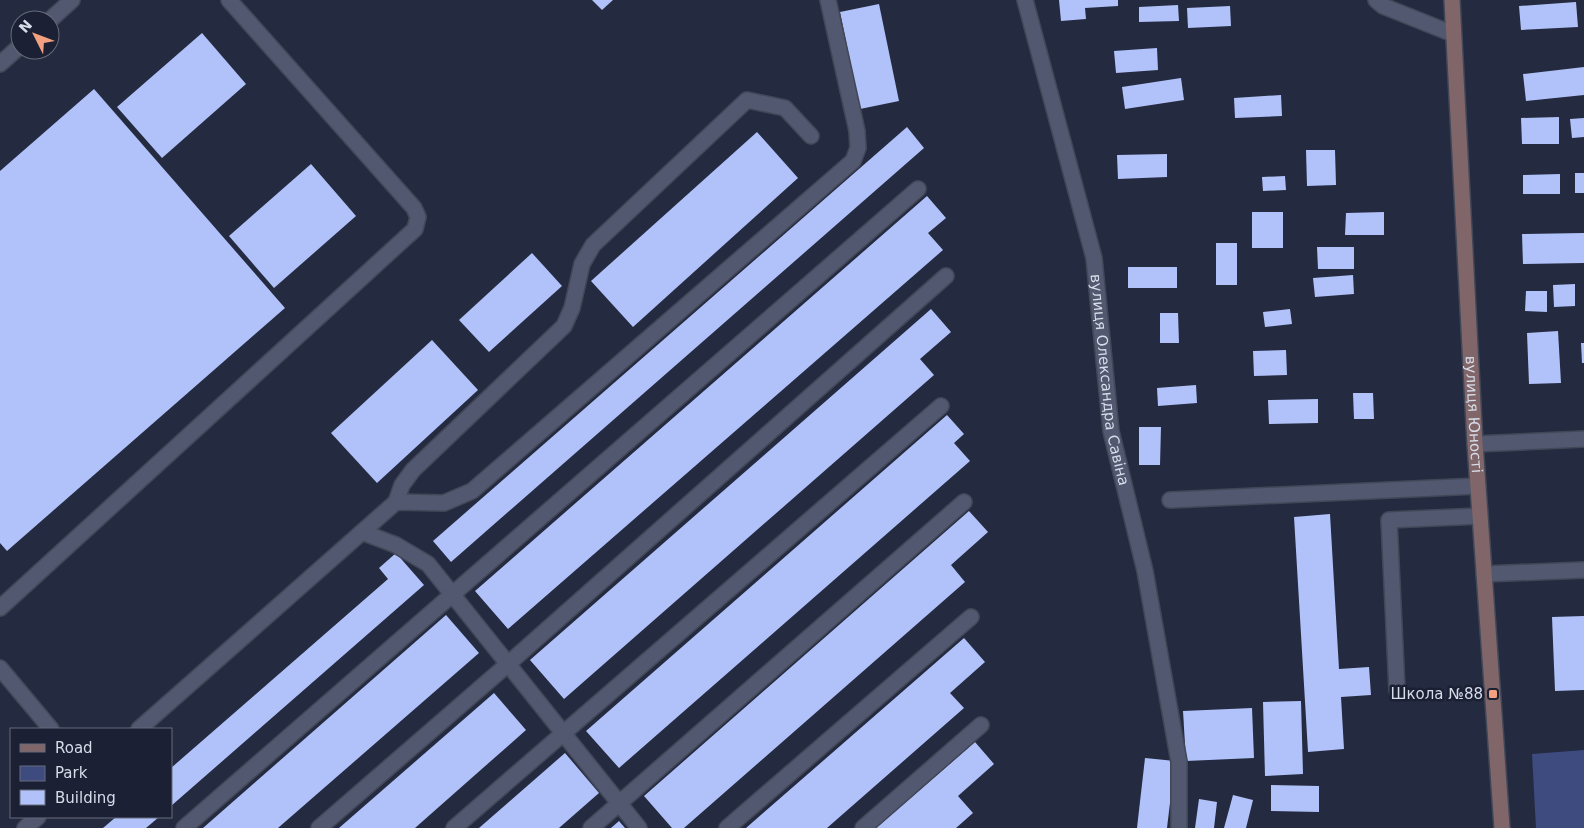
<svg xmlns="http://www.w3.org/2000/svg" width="1584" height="828" viewBox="0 0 1584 828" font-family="'DejaVu Sans',sans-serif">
<rect width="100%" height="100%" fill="#242a3f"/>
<!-- green -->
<polygon fill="#3e4b7f" points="1584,750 1584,828 1536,828 1532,754"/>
<!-- building -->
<g fill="#b1c2fa">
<polygon points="592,0 613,0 602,10"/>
<polygon points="1059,0 1118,0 1118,6 1085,8 1086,19 1061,21"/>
<polygon points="1576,2 1578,27 1521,30 1519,6"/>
<polygon points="879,4 899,101 860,109 840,12"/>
<polygon points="1178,5 1179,21 1139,22 1139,7"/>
<polygon points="1230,6 1231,26 1188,28 1187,8"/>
<polygon points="202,33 246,84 162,158 117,107"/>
<polygon points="1157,48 1158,70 1116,73 1114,51"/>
<polygon points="1584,67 1584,95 1526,101 1523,74"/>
<polygon points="1181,78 1184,100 1125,109 1122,87"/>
<polygon points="94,89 285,308 7,551 0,543 0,171"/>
<polygon points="1281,95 1282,116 1235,118 1234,98"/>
<polygon points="1559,117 1559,144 1522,144 1521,118"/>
<polygon points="1584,118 1584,137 1572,138 1570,119"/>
<polygon points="907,127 924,148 451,562 433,541"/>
<polygon points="757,132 798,178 633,327 591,281"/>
<polygon points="1306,150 1335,150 1336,185 1307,186"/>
<polygon points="1167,154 1167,177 1118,179 1117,155"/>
<polygon points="311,164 356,216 274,288 229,236"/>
<rect x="1575" y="173" width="9" height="20"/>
<polygon points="1560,174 1560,194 1523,194 1523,175"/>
<polygon points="1285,176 1286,190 1263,191 1262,177"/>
<polygon points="927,196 946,218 928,233 943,250 508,629 475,591"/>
<rect x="1252" y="212" width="31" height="36"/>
<polygon points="1384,212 1384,235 1345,235 1346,213"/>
<polygon points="1584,233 1584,263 1523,264 1522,234"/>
<rect x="1216" y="243" width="21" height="42"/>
<polygon points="1317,247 1354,247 1354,269 1318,269"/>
<polygon points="532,253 562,286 489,352 459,320"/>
<rect x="1128" y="267" width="49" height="21"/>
<polygon points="1353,275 1354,294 1315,297 1313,278"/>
<polygon points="1575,284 1575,306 1554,307 1553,285"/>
<polygon points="1526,291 1547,291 1547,312 1525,311"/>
<polygon points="931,309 951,332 920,359 934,375 564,699 530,660"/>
<polygon points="1290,309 1292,324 1265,327 1263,312"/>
<polygon points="1160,313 1178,313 1179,343 1160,343"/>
<polygon points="1558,331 1561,383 1529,384 1527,333"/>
<polygon points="432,340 478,390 377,483 331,433"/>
<polygon points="1581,343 1584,343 1584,363 1582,363"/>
<polygon points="1286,350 1287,375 1254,376 1253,351"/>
<polygon points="1196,385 1197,403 1158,406 1157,388"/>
<polygon points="1353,393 1373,393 1374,419 1354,419"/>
<polygon points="1318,399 1318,423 1269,424 1268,400"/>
<polygon points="947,415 964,434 954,443 970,461 619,768 586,731"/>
<polygon points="1139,427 1161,427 1160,465 1139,465"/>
<polygon points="969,511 988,532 951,565 965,582 684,828 672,828 644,796"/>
<polygon points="1330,514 1339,669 1369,667 1371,695 1341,697 1344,749 1308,752 1294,517"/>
<polygon points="396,553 424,585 171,806 171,768 388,579 379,568"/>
<polygon points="446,615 479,653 278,828 203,828"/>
<polygon points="1584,616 1584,690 1555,691 1552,617"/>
<polygon points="964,638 985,662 950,693 964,708 827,828 746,828"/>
<polygon points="494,693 526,730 415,828 339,828"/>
<polygon points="1301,701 1303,774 1265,776 1263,702"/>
<polygon points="1252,708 1254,758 1186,761 1183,711"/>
<polygon points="975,742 994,764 958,796 973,813 956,828 876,828"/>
<polygon points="565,753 599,793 559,828 479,828"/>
<polygon points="1145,758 1175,761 1167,828 1137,828"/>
<polygon points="1271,785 1319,786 1319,812 1271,811"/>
<polygon points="1233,795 1253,800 1246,828 1224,828"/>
<polygon points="1199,799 1217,802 1214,828 1195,828"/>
<polygon points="116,817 159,817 146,828 103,828"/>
<polygon points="619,821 625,828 611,828"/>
</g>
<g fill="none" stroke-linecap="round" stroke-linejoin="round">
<!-- lane casing -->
<g stroke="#424758" stroke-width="18">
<g id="lane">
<path id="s1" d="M1025,0L1094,258L1111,431L1145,571L1179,762V828"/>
<polyline points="50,20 72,0"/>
<polyline points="0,64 20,46"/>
<polyline points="1170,500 1478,486"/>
<polyline points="396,502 402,485 413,470 564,326 572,308 582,264 593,245 747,100 785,108 811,136"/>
<polyline points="362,532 396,545 428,564 639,828"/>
<polyline points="1484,574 1584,570"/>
<polyline points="0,608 415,229 418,217 414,208 229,0"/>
<polyline points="0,668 51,729"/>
<polyline points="1397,690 1389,520 1480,516"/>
<polyline points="139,729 396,502 444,503 472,491 853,161 858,148 857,131 828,0"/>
<polyline points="25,828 38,817"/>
<polyline points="184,828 918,189"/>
<polyline points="319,828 508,664 946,276"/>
<polyline points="454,828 941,406"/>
<polyline points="591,828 964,502"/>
<polyline points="727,828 971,617"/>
<polyline points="863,828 981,725"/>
</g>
</g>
<!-- street casing -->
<g stroke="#424758" stroke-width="18">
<g id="street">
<polyline points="1376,0 1383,6 1453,34"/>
<polyline points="1475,444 1584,439"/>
</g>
</g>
<!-- secondary casing -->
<g stroke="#424758" stroke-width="18">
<g id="secondary">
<path id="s2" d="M1452,0L1475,444L1502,828"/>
</g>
</g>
<!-- lane -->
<use href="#lane" stroke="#51586f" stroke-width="15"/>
<!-- street -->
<use href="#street" stroke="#51586f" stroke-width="15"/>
<!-- secondary -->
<use href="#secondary" stroke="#816669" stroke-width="15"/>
</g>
<!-- markers -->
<rect fill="#f2a07f" stroke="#1b2034" stroke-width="2" x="1488" y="689" width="10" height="10" rx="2.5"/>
<g text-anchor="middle" stroke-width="5" stroke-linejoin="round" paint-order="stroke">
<!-- street labels -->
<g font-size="15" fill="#d7dce9" stroke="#1b2034">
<text dy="5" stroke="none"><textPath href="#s1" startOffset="390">вулиця Олександра Савіна</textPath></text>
<text dy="5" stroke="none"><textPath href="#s2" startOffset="415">вулиця Юності</textPath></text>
</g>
<!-- poi labels -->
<g font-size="15" fill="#d7dce9" stroke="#1b2034" text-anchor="end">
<text x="1483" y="699">Школа №88</text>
</g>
</g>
<!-- legend -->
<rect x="10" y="728" width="162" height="90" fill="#1b2034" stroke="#666b7c"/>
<rect x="20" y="744" width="25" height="8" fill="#816669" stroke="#666b7c"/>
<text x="55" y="753" font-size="15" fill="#d7dce9">Road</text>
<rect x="20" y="766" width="25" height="15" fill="#3e4b7f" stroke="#666b7c"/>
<text x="55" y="778" font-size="15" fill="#d7dce9">Park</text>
<rect x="20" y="790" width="25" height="15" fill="#b1c2fa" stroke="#666b7c"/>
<text x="55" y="803" font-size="15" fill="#d7dce9">Building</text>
<!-- north arrow -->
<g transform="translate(35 35) rotate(312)"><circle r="24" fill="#1b2034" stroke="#666b7c"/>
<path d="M0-4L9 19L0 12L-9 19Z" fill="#f2a07f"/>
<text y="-8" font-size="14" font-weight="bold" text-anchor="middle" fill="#d7dce9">N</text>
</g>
</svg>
